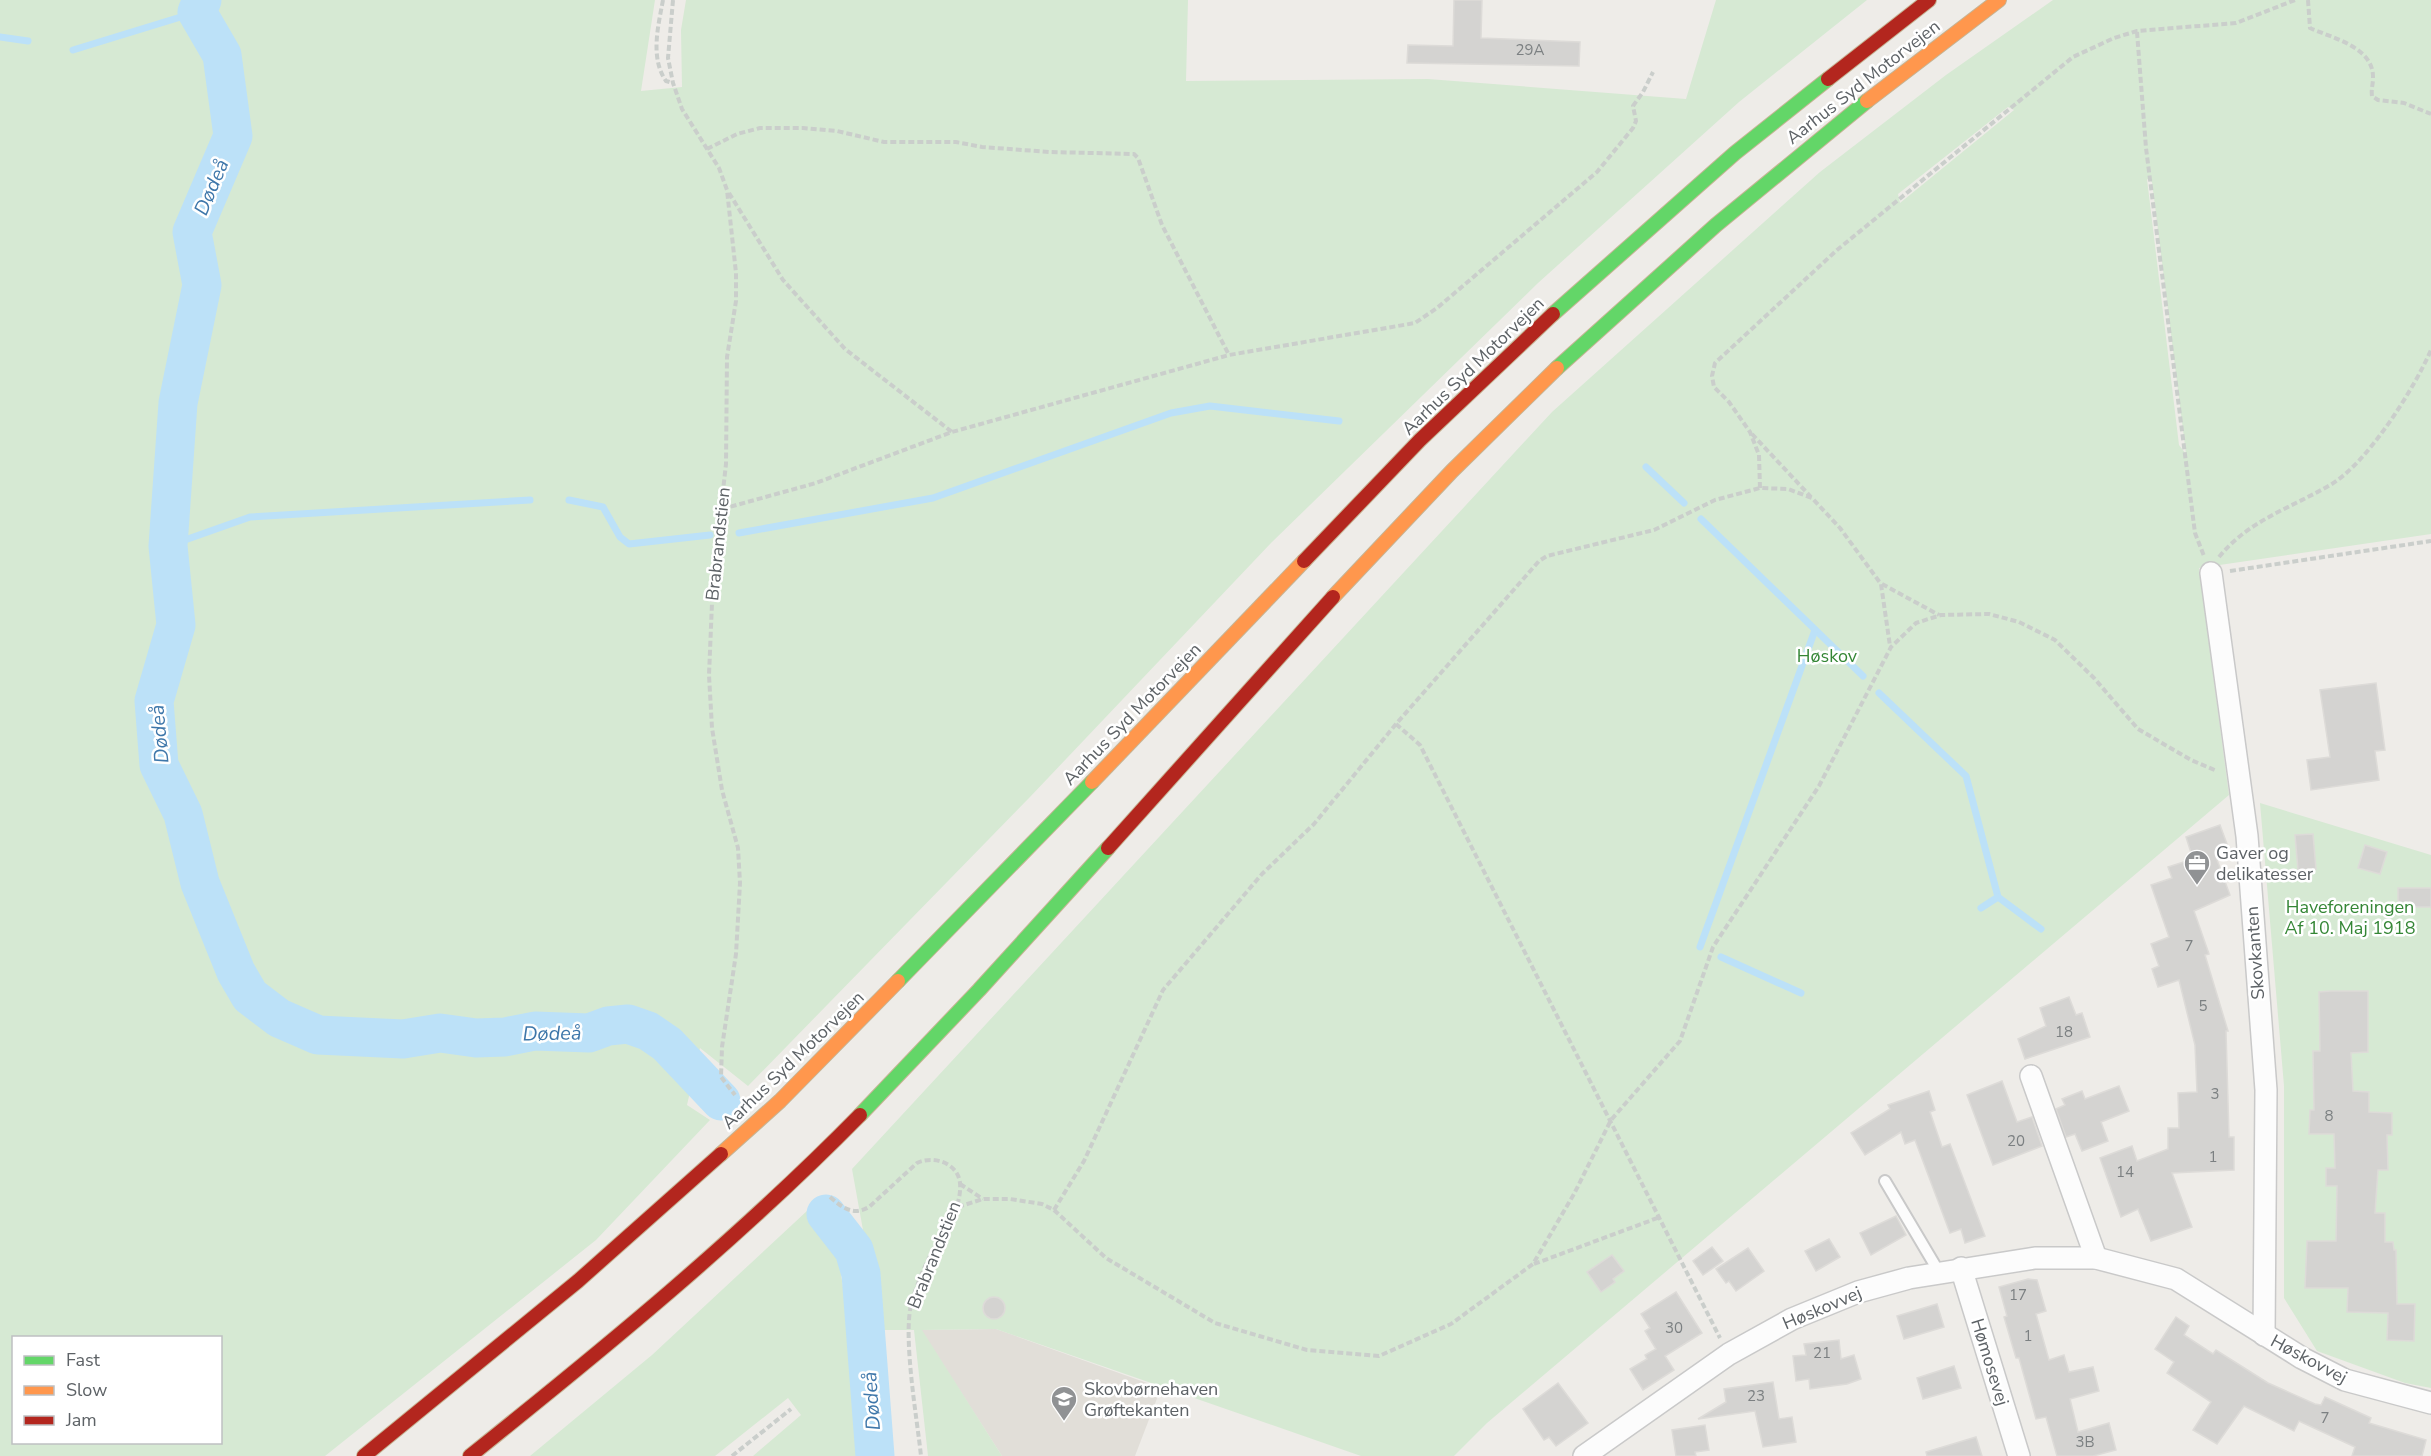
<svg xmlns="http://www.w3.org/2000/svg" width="2431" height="1456" viewBox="0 0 2431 1456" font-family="'Nunito Sans',sans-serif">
<rect width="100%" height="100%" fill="#eeece8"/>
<!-- education -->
<polygon fill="#e1ded8" points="996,1329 1161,1388 1135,1456 1002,1456 921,1330"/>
<!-- green -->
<g fill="#d6e9d3" fill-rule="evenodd">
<path d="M0,0H655L641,91L682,87L681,30L686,0H1188L1186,81L1428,79L1686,99L1716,0H1867L1739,102L1538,283L1271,543L1030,797L748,1086L700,1048L687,1105L710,1120L596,1240L325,1456H0ZM14,1338H220V1442H14Z"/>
<path d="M2053,0H2431V534L2199,568L2229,795L1487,1423L1454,1456H1361L996,1329L922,1330L1002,1456H928L914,1330H881L852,1169L1552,412L1820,172L1946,75ZM2008,107L2014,110L1900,203L1898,194ZM2147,179L2152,182L2186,454L2179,445Z"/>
<polygon points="2260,803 2431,855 2431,1388 2405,1383 2317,1351 2284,1298 2284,1086"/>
<polygon points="808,1210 836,1239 852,1350 860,1456 753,1456 801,1415 788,1398 715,1456 530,1456 652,1355"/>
</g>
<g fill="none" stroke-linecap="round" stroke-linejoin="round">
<!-- stream -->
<g stroke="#bce1f8" stroke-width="7">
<polyline points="0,37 28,41"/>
<polyline points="73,50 197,12"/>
<polyline points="1646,467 1684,503"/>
<polyline points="569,500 603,507 620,537 629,544 710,535"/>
<polyline points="1701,519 1863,676"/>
<polyline points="739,533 933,498 1171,413 1210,406 1339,421"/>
<polyline points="168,546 250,517 530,500"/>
<polyline points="1879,693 1966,776 1998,897 2041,929"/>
<polyline points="1981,908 1998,897"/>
<polyline points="1700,947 1815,630"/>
<polyline points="1721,957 1801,993"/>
</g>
<!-- river -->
<g stroke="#bce1f8" stroke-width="39">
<polyline points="202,0 197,12 222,55 233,136 192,232 202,285 178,403 168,546 176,625 154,701 159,765 183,814 200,883 236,972 250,996 279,1018 318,1035 403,1039 440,1033 476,1038 505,1037 535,1031 589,1033 608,1026 628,1024 648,1031 667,1044 721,1101"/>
<polyline points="826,1214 854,1250 861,1274 875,1456"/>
</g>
</g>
<!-- building -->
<g fill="#d4d3d1" stroke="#dddbd8" stroke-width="1.5">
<polygon points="1454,0 1482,0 1481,38 1580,42 1579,66 1407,63 1408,45 1453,46"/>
<polygon points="2376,683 2385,750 2375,751 2379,780 2311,790 2307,760 2330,757 2320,690"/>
<polygon points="2220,825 2230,852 2216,857 2230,895 2194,911 2209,954 2205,955 2228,1031 2226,1031 2229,1137 2234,1137 2234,1170 2172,1173 2192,1227 2151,1241 2138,1209 2121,1217 2100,1158 2132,1146 2137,1161 2168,1149 2168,1128 2179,1128 2178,1093 2197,1092 2195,1045 2179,980 2158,987 2152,969 2159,966 2151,944 2169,937 2151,885 2172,878 2168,867 2193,859 2186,837"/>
<polygon points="2313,834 2316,869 2298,870 2295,835"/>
<polygon points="2365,845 2387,852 2380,874 2358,868"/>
<rect x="2398" y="888" width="33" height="19"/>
<polygon points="2331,991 2368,991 2368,1052 2351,1053 2353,1091 2369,1092 2369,1112 2392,1113 2392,1135 2387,1135 2388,1170 2378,1170 2375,1213 2385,1213 2385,1242 2393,1242 2394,1250 2396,1250 2397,1304 2415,1304 2414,1341 2387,1340 2388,1313 2347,1312 2348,1288 2305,1288 2307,1241 2336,1241 2337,1186 2326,1186 2326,1168 2335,1168 2334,1134 2309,1134 2310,1110 2314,1110 2313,1051 2320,1051 2319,992"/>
<polygon points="2069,997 2076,1015 2082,1013 2090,1037 2025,1059 2018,1039 2046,1026 2040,1008"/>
<polygon points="2002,1081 2017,1122 2032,1117 2042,1146 1993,1165 1967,1095"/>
<polygon points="2119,1086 2129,1111 2101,1122 2108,1141 2082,1151 2075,1134 2066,1137 2056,1109 2065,1105 2062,1099 2082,1091 2085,1099"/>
<polygon points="1929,1091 1935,1110 1930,1112 1942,1147 1950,1144 1985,1236 1965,1243 1961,1229 1950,1233 1915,1140 1905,1144 1901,1132 1865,1155 1851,1133 1890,1109 1888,1105"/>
<polygon points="1896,1216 1906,1235 1871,1255 1860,1233"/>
<polygon points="1829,1239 1840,1257 1816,1271 1805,1251"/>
<polygon points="1712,1247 1723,1261 1703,1275 1693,1261"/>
<polygon points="1748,1248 1764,1271 1736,1291 1729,1281 1726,1283 1716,1269"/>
<polygon points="1612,1255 1624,1271 1613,1279 1615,1282 1601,1292 1587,1272"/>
<polygon points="2028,1279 2037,1280 2046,1311 2036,1314 2049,1360 2064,1355 2069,1372 2093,1367 2099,1391 2070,1399 2078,1432 2109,1423 2116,1450 2093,1456 2057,1456 2046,1417 2036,1419 2019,1358 2016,1358 2004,1317 2007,1316 1999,1287"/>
<polygon points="1676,1292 1702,1333 1665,1356 1674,1370 1643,1390 1630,1369 1647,1359 1645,1355 1656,1349 1645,1331 1650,1328 1641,1314"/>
<circle cx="994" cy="1308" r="11"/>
<polygon points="1937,1304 1944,1327 1904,1339 1897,1316"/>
<polygon points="2176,1317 2189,1326 2184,1335 2213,1354 2216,1350 2268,1383 2315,1404 2321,1405 2325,1397 2371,1418 2369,1423 2426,1440 2422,1456 2352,1456 2355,1447 2299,1421 2294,1431 2244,1406 2217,1444 2193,1430 2211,1402 2167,1373 2174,1362 2155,1349"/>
<polygon points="1839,1340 1841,1359 1854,1355 1861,1379 1847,1384 1810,1389 1809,1379 1796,1381 1793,1356 1806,1355 1804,1344"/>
<polygon points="1954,1366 1961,1388 1923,1399 1917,1378"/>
<polygon points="1773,1382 1779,1419 1792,1417 1796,1442 1763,1447 1755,1411 1698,1419 1726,1402 1724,1389"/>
<polygon points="1558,1383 1588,1423 1556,1446 1549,1437 1544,1440 1523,1409"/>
<polygon points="1705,1425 1709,1450 1695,1452 1696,1456 1676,1456 1672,1430"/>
<polygon points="1976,1437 1982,1456 1927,1456 1926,1452"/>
</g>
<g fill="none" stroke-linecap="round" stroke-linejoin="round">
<!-- lane casing -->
<g stroke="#c9c9c9" stroke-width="14">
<polyline id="lane" points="1885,1181 1939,1272"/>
</g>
<!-- street casing -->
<g stroke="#c9c9c9" stroke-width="24">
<g id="street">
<polyline points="2211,573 2247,836 2266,1090 2264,1335"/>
<polyline points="2031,1076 2096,1258"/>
<polyline points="1961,1268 2019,1456"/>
<polyline points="1584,1456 1729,1354 1792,1319 1858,1292 1909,1278 2035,1258 2096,1258 2176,1279 2302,1358 2345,1380 2431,1403"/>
</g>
</g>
<!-- fast casing -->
<g stroke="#c6b494" stroke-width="16">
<g id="fast">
<polyline points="1553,314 1735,153 1828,79"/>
<polyline points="1557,368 1716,225 1867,101"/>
<polyline points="898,981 1092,782"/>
<polyline points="860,1115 979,990 1108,848"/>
</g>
</g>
<!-- slow casing -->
<g stroke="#c6b494" stroke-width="16">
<g id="slow">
<polyline points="1867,101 1999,0"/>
<polyline points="1333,597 1452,471 1557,368"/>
<polyline points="1092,782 1304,561"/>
<polyline points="721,1154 780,1101 898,981"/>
</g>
</g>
<!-- jam casing -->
<g stroke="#c6b494" stroke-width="16">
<g id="jam">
<polyline points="1828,79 1929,0"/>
<polyline points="1304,561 1420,440 1553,314"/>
<polyline points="1108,848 1333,597"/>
<polyline points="364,1456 578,1281 721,1154"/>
<path d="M470,1456C605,1348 738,1239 860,1115"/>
</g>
</g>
<!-- path -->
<g stroke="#cacecb" stroke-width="4" stroke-dasharray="6 3" stroke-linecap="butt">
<path d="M663,0C658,27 650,58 666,81L673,83"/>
<polyline points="673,0 668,58 673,83 682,109 719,168 727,190 736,273 736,301 727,357 726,464 713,579 709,675 712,728 722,790 738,848 740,883 736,954 722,1047 721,1077 735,1095"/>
<path d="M2308,0L2310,28C2332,38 2374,47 2373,78C2373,85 2371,89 2372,96L2378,100L2404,103L2431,114"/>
<polyline points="2137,32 2146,148 2195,533 2204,556"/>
<polyline points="707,149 737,134 760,128 803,128 837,131 884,142 956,142 982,147 1050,152 1134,154 1138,158 1162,225 1229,355"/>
<polyline points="729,193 783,280 845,349 952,432"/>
<polyline points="1752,434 1811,497"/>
<polyline points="1760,488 1759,455 1750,432 1729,402 1714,387 1712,376 1715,363 1837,250 2073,57 2114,38 2137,31 2236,23 2295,0"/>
<polyline points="722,509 816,483 952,432 1229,355 1415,323 1437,308 1597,172 1633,128 1636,121 1633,106 1643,92 1653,72"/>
<path d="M2219,557C2249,520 2291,508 2330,485C2367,464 2414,389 2431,350"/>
<polyline points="2230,571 2431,541"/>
<polyline points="1882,584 1939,615"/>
<polyline points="1396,724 1420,745 1720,1338"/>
<polyline points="960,1184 983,1199"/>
<path d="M830,1197C843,1208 853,1216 869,1207L917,1163C933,1155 958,1163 960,1183C962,1208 945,1229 933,1250C925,1265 917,1284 912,1301C902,1334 917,1418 921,1456"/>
<polyline points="958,1207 983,1199 1010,1199 1042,1204 1054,1210 1106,1258 1215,1323 1307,1350 1379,1356 1451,1324 1533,1264 1574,1194 1611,1120 1680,1041 1713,947 1819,786 1891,647 1916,623 1941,615 1989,614 2019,622 2055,640 2094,678 2138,729 2191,760 2217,771"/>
<polyline points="1054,1210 1084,1161 1163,990 1262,874 1314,824 1396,724 1539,561 1547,556 1654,530 1715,500 1760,488 1788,489 1812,498 1840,528 1881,584 1890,646"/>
<polyline points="1534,1264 1660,1217"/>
<polyline points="732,1456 791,1409"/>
</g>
<!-- lane -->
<use href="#lane" stroke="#fcfcfc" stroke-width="10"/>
<!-- street -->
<use href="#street" stroke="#fcfcfc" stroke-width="21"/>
<!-- fast -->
<use href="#fast" stroke="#63d668" stroke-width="14"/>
<!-- slow -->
<use href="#slow" stroke="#ff974d" stroke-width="14"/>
<!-- jam -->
<use href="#jam" stroke="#b3261e" stroke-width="14"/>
</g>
<!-- icons -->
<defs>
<g id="office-pin" transform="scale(1.35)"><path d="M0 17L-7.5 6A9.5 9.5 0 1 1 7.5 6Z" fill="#909294" stroke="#fff"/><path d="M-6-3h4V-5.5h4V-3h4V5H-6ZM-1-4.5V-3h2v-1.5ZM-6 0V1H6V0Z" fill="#fff"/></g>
<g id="school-pin" transform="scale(1.35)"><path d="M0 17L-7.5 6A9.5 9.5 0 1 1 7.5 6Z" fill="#909294" stroke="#fff"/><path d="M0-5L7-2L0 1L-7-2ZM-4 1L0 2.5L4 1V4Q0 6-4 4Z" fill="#fff"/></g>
</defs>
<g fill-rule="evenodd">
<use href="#office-pin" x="2197" y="863"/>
<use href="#school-pin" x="1064" y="1399"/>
</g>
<g text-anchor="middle" stroke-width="5" stroke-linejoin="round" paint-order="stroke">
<!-- number labels -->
<g font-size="15" fill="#7c8082">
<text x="1530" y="55">29A</text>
<text x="2189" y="951">7</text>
<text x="2203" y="1011">5</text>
<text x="2064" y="1037">18</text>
<text x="2215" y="1099">3</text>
<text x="2329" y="1121">8</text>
<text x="2016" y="1146">20</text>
<text x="2213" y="1162">1</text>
<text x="2125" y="1177">14</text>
<text x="2018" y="1300">17</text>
<text x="1674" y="1333">30</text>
<text x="2028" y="1341">1</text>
<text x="1822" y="1358">21</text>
<text x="1756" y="1401">23</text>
<text x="2325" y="1423">7</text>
<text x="2085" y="1447">3B</text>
</g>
<!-- street labels -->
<g font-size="18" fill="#5d6266" stroke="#fff">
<text transform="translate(1863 82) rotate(-38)" y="6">Aarhus Syd Motorvejen</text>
<text transform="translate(1473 366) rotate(-44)" y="6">Aarhus Syd Motorvejen</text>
<text transform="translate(718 544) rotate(-84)" y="6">Brabrandstien</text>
<text transform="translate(1132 714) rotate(-46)" y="6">Aarhus Syd Motorvejen</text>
<text transform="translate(2255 953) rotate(-94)" y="6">Skovkanten</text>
<text transform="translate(793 1060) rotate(-44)" y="6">Aarhus Syd Motorvejen</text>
<text transform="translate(934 1255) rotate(-68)" y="6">Brabrandstien</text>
<text transform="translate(1822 1308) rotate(-23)" y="6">Høskovvej</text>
<text transform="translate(2309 1359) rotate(28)" y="6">Høskovvej</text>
<text transform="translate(1990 1362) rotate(73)" y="6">Hømosevej</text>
</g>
<!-- park labels -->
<g font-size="18" fill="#348635" stroke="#fff">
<text x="1827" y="662">Høskov</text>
<text x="2350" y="913">Haveforeningen<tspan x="2350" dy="21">Af 10. Maj 1918</tspan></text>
</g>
<!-- poi labels -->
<g font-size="18" fill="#5d6266" stroke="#fff" text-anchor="start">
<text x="2216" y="859">Gaver og<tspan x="2216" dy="21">delikatesser</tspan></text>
<text x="1084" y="1395">Skovbørnehaven<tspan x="1084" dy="21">Grøftekanten</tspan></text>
</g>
<!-- water labels -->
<g font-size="20" font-style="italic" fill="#3e77aa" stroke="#fff">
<text transform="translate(211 187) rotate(-67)" y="7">Dødeå</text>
<text transform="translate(159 734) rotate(-95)" y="7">Dødeå</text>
<text transform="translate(552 1033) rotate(-1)" y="7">Dødeå</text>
<text transform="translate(871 1401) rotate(-94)" y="7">Dødeå</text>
</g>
</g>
<!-- legend -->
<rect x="12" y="1336" width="210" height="108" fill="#ffffff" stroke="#bec0c2" stroke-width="1.5"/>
<rect x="24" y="1356" width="30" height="9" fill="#63d668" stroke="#bec0c2" stroke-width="1.5"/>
<text x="66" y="1366" font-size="18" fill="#5d6266">Fast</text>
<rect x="24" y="1386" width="30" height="9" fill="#ff974d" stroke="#bec0c2" stroke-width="1.5"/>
<text x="66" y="1396" font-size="18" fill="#5d6266">Slow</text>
<rect x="24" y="1416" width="30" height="9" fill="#b3261e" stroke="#bec0c2" stroke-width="1.5"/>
<text x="66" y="1426" font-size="18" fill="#5d6266">Jam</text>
</svg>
